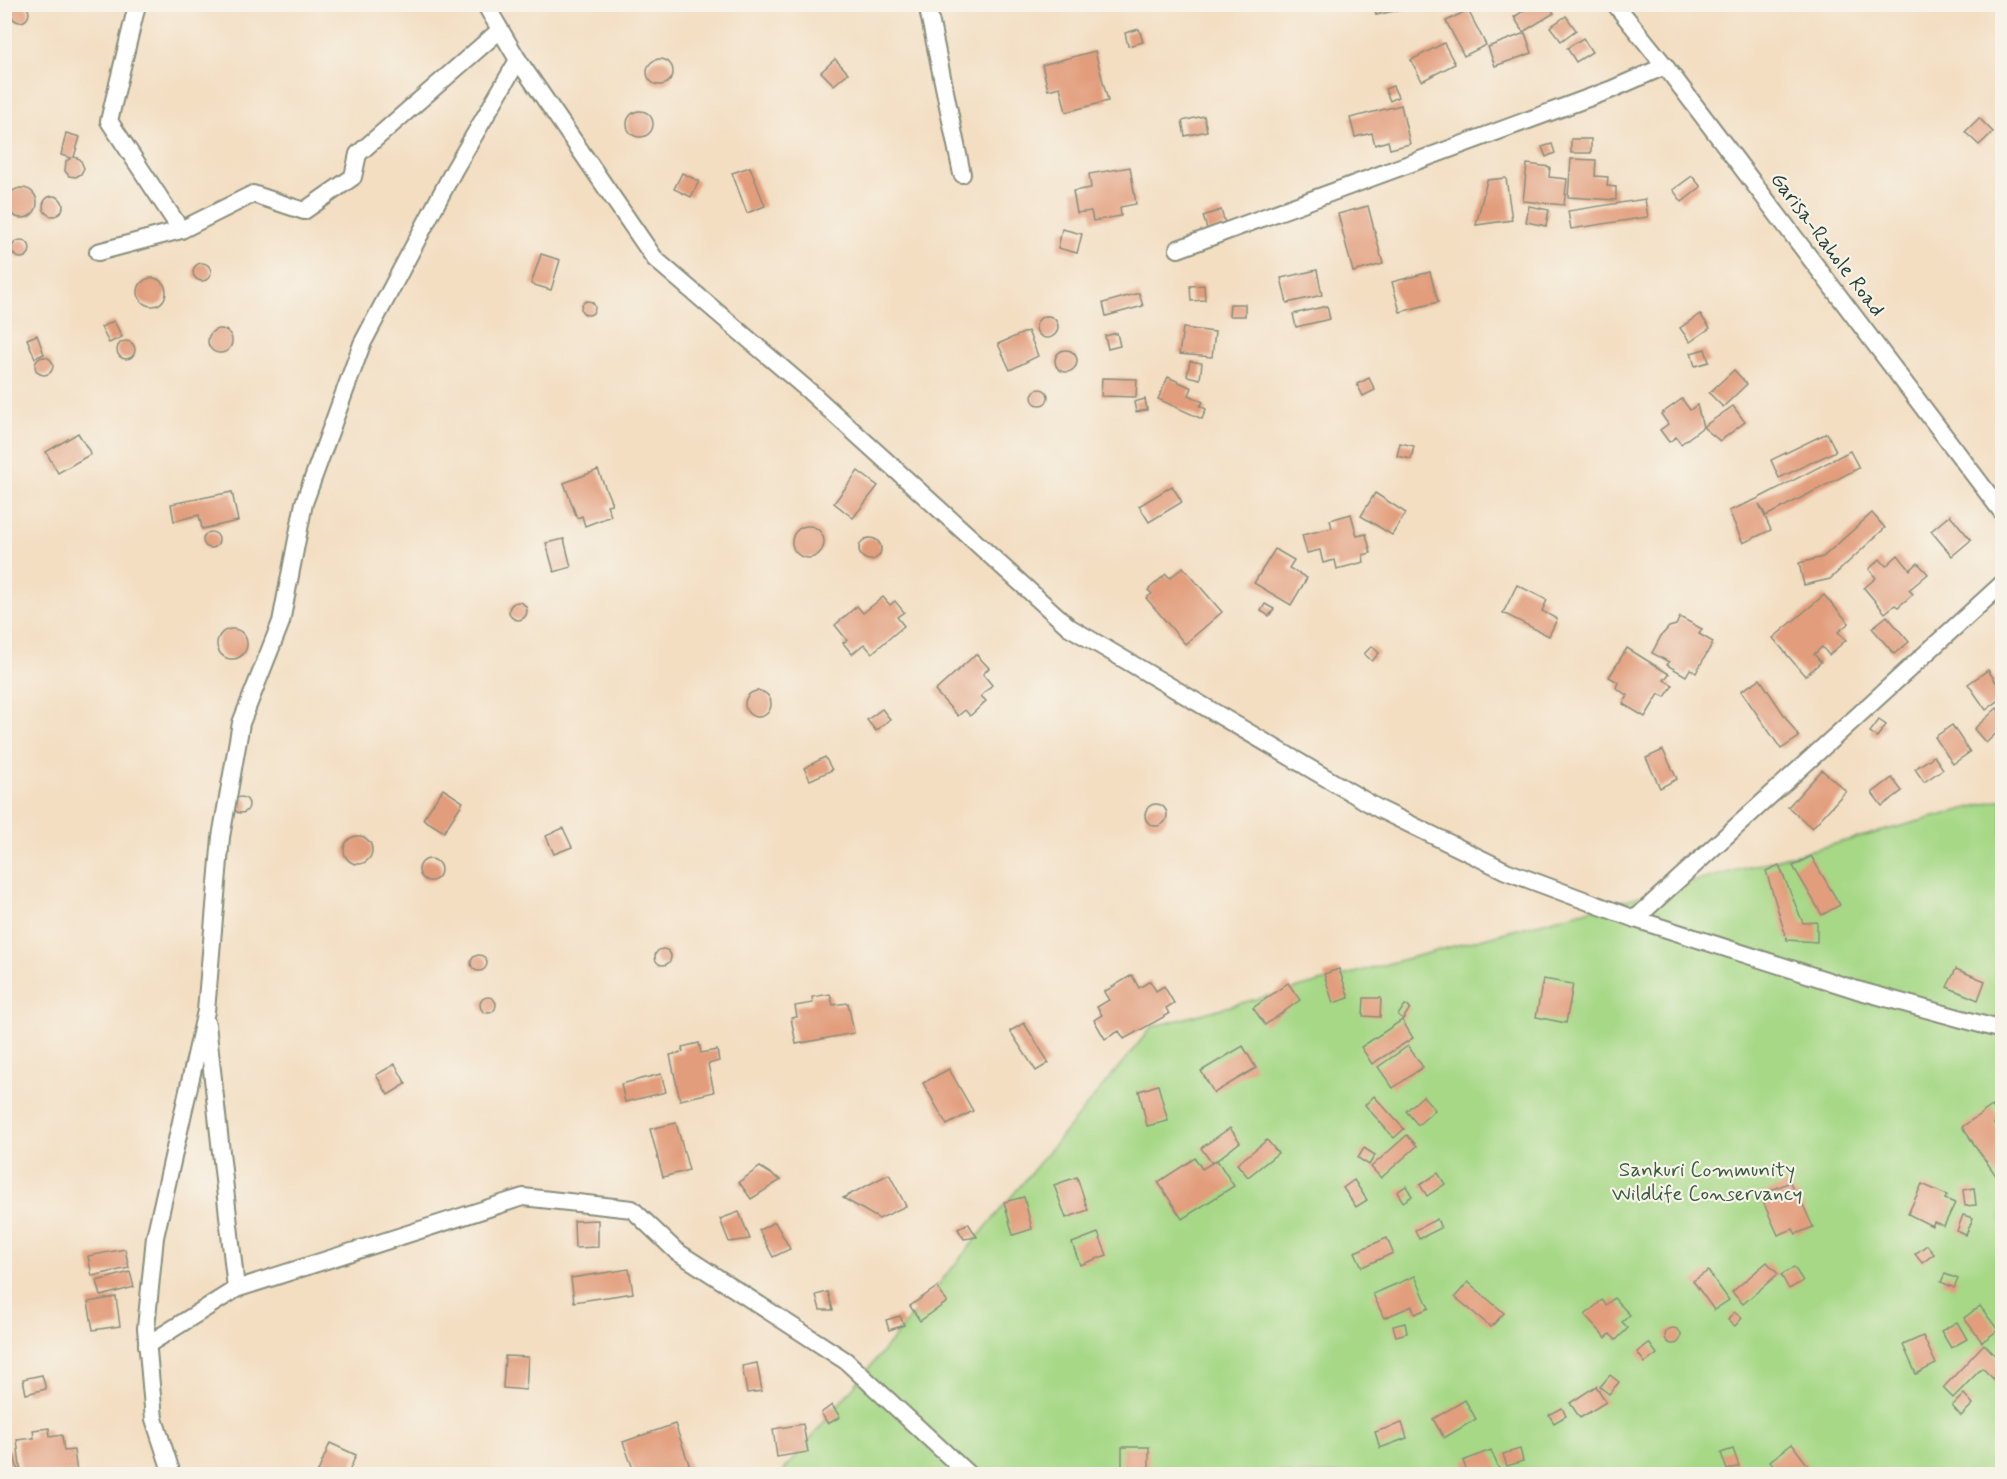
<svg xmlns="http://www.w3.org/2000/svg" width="2007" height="1479" viewBox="0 0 2007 1479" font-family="Mynerve,sans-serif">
<rect width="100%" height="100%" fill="#f7f3e8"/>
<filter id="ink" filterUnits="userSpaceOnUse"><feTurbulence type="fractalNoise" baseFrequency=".0167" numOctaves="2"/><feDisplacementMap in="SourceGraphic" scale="12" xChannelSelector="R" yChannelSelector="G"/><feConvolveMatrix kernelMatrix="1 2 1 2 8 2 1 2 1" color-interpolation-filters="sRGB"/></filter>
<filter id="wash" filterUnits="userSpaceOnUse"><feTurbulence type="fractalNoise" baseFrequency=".008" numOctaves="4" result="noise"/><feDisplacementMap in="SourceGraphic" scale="24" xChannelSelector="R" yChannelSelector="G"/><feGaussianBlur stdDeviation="1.35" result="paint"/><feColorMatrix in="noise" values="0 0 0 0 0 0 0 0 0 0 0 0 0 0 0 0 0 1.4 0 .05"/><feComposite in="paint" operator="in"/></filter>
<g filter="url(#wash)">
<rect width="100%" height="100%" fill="#f3dec2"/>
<!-- green -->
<polygon fill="#a6d886" stroke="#628a5d" stroke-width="1.5" points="2002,799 2002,1474 781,1474 1152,1027"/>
<g id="blocks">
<!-- building -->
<g fill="#e29d7b">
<circle cx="20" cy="13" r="9"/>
<polygon points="1101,4 1146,4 1146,8 1101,7"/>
<polygon points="1374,4 1411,4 1411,7 1376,15"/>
<polygon points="1534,4 1548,4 1554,13 1523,32 1514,17"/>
<polygon points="1468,10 1486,45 1464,56 1446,21"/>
<polygon points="1566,16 1576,30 1561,41 1550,27"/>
<polygon points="1139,29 1143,42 1128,46 1125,33"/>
<polygon points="1525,33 1532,53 1495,66 1488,47"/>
<polygon points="1583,38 1592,52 1576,62 1567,48"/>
<polygon points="1444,43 1455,64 1422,81 1411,60"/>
<polygon points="1095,51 1108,101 1066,112 1060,87 1048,90 1042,65"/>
<polygon points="835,59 848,73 834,85 821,72"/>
<circle cx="660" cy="72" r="13"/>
<polygon points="1393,86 1398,97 1390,101 1385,89"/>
<polygon points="1401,105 1410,144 1390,149 1388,141 1375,145 1372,133 1355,137 1350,118"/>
<circle cx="640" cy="124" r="13"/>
<polygon points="1204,116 1207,131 1185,136 1182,121"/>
<polygon points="1979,118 1993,132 1979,145 1965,132"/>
<polygon points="66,133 80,137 74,157 80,159 84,168 81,174 76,177 69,176 65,171 66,161 71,158 61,155"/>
<rect x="1571" y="139" width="20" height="14"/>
<polygon points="1552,144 1555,153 1546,157 1542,147"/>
<polygon points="1571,159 1596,160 1595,176 1608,177 1607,186 1616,187 1616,200 1568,197"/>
<polygon points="1527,164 1550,167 1549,177 1567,179 1564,205 1523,201"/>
<polygon points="750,167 765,206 747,213 732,173"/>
<polygon points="1130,167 1136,204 1120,207 1121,216 1093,221 1091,211 1077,213 1073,191 1091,188 1089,174"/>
<polygon points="682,173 699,181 691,197 674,189"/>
<polygon points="1692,176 1701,187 1682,202 1673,190"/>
<polygon points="1506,178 1512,220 1476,225 1487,180"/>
<circle cx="22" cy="203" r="15"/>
<circle cx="53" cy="206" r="10"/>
<polygon points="1645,199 1648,217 1571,229 1568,211"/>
<polygon points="1368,206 1383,264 1353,272 1338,214"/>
<polygon points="1529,206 1549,210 1546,226 1526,222"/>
<polygon points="1221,210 1226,226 1208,232 1203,216"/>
<polygon points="1062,229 1082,234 1077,253 1058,248"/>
<circle cx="21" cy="249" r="9"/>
<polygon points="541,254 560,260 551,290 531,284"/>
<circle cx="202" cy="272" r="9"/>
<polygon points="1317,270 1322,295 1287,303 1281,278"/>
<polygon points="1430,272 1438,302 1400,312 1392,282"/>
<circle cx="152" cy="292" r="14"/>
<polygon points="1204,285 1205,300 1191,301 1190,286"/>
<polygon points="1139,293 1143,306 1106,316 1103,303"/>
<circle cx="588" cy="308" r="7"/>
<polygon points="1230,304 1245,304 1245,316 1229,316"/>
<polygon points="1327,306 1330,319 1296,327 1293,314"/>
<polygon points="1700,314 1710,328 1690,342 1680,328"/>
<circle cx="1047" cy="327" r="11"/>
<polygon points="114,321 122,337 109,343 101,327"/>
<polygon points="1183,328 1215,332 1212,357 1179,354"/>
<circle cx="220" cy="341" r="12"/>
<polygon points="1028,331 1038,356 1010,370 998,344"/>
<polygon points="1117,333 1120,346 1108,349 1105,336"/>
<polygon points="37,335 44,354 35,358 27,339"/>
<circle cx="126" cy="350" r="9"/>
<polygon points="1705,349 1709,362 1695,366 1691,353"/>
<circle cx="1066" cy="361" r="11"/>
<circle cx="44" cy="366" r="9"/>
<polygon points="1190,361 1202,363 1200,379 1187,376"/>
<polygon points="1734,370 1747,384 1723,407 1709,393"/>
<polygon points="1168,377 1192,388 1189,395 1203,402 1200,406 1206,409 1202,419 1158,399"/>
<polygon points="1102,378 1137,379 1136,397 1101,396"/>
<polygon points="1369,378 1375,390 1363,396 1357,384"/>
<circle cx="1040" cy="397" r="8"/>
<polygon points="1145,399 1147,410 1136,412 1134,402"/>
<polygon points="1682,399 1690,410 1697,405 1703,427 1681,444 1676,437 1669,442 1660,430 1668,424 1661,414"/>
<polygon points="1733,406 1745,422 1720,441 1703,427"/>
<polygon points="78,433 91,454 58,473 46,452"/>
<polygon points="1827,433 1836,451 1779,478 1771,460"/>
<polygon points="1400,443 1414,446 1411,459 1397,456"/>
<polygon points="1850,451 1859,468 1766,516 1759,504 1771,530 1743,543 1729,511 1757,499"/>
<polygon points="598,470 612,504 607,505 611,516 585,526 582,516 577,518 564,483"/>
<polygon points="858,471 878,486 853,518 834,503"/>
<polygon points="1172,486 1182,502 1149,522 1139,506"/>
<polygon points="232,492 238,521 202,529 199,515 174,521 171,504"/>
<polygon points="1375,493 1406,513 1392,535 1361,516"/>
<polygon points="1872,513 1885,528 1830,579 1804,585 1799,563 1823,557"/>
<polygon points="1351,514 1357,536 1366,534 1371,553 1363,555 1364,562 1337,569 1335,560 1323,563 1320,550 1307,553 1302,535 1332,528 1330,520"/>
<polygon points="1950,515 1971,540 1952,556 1931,531"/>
<circle cx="808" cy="542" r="16"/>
<circle cx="211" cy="540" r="8"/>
<circle cx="870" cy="549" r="11"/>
<polygon points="564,539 571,567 554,572 546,543"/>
<polygon points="1275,549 1294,560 1289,568 1307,578 1291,605 1254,583"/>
<polygon points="1898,555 1910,570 1918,563 1928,574 1909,590 1913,594 1898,607 1895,605 1885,613 1864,588 1876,578 1869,569 1880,559 1886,566"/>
<polygon points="1183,567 1222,612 1185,644 1146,598 1152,594 1148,590 1166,574 1170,578"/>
<polygon points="1517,585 1547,600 1542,611 1557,619 1549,636 1503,613"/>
<polygon points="1824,595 1849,623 1838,632 1846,640 1829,655 1822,647 1814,654 1821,662 1805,676 1773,638"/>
<polygon points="883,597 890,605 895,601 904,612 897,617 904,626 872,653 864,644 852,654 843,643 847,640 835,625 857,606 863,613"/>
<circle cx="518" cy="611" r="9"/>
<polygon points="1265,604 1274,609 1269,616 1261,611"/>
<polygon points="1887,616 1909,642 1894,654 1872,628"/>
<polygon points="1680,617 1702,629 1699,634 1713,642 1696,673 1690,669 1686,676 1667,665 1669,662 1652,653 1661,636 1669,627 1676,625"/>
<circle cx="232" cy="644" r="15"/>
<polygon points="1372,646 1379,653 1372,661 1364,654"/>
<polygon points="1627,648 1669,674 1664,680 1673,685 1665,697 1659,694 1645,717 1623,704 1628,696 1616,688 1618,682 1609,677"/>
<polygon points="976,654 989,668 983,674 992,685 981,696 986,701 970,716 965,710 958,716 935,691"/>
<polygon points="1988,670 2002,691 2002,698 1986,710 1968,684"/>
<polygon points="1760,679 1799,737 1781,749 1741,691"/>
<circle cx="758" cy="704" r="13"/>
<polygon points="1997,708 2002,715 2002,728 1986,743 1974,729"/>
<polygon points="882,709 890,719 876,731 867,720"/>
<polygon points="1879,720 1886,725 1877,737 1870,732"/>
<polygon points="1952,725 1970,752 1953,764 1935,737"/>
<polygon points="1663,750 1677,779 1660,788 1646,758"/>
<polygon points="1934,756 1943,769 1924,782 1915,769"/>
<polygon points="825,757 832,770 810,780 804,768"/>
<polygon points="1822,770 1846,791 1812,828 1788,807"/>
<polygon points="1892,778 1902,791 1882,806 1872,793"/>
<polygon points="443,789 463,802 444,832 423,819"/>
<circle cx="241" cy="805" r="8"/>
<circle cx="1156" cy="815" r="11"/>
<polygon points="563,828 572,847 554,854 546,836"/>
<circle cx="358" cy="850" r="14"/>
<polygon points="1811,856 1840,905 1822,915 1793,866"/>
<circle cx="430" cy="870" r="11"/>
<polygon points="1779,865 1803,923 1817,922 1817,942 1787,940 1766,871"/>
<circle cx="663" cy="957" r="8"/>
<circle cx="479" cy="963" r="8"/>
<polygon points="1339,969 1349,998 1333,1003 1324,974"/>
<polygon points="1956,969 1985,981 1978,1000 1947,987"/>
<polygon points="1132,975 1139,988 1150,981 1156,991 1164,986 1174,1003 1166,1008 1169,1014 1124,1039 1119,1031 1105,1039 1094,1020 1102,1015 1097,1007 1109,1000 1104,992"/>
<polygon points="1543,979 1573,984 1566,1023 1536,1017"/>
<polygon points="1288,983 1300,1000 1265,1025 1253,1008"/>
<polygon points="830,994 833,1005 848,1003 854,1033 796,1044 791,1018 797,1017 795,1006 813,1003 812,997"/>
<circle cx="488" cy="1005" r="8"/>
<polygon points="1364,998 1381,998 1380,1017 1363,1016"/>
<polygon points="1405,1005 1410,1008 1403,1019 1398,1015"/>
<polygon points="1402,1020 1413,1038 1372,1064 1361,1047"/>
<polygon points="1024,1023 1049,1063 1036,1071 1010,1031"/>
<polygon points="699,1043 701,1053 717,1050 719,1061 708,1064 714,1092 680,1100 670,1055 683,1052 682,1047"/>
<polygon points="1243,1046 1256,1068 1214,1093 1201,1071"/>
<polygon points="1408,1046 1423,1067 1393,1088 1378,1067"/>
<polygon points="395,1064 406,1084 388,1095 376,1075"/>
<polygon points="949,1069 973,1111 947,1125 923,1083"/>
<polygon points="661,1074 666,1092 625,1102 621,1084"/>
<polygon points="1158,1085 1168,1121 1147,1126 1139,1091"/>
<polygon points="1374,1096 1404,1129 1394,1138 1365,1105"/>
<polygon points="1423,1096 1435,1110 1418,1125 1406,1111"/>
<polygon points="1992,1106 2001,1119 1994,1124 2002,1135 2002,1173 1997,1177 1962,1127"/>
<polygon points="676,1123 689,1170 663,1177 650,1129"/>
<polygon points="1230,1128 1240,1142 1217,1160 1211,1162 1201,1148"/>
<polygon points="1407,1135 1417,1146 1381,1178 1371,1167"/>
<polygon points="1267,1140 1278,1153 1248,1177 1237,1164"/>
<polygon points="1364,1148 1375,1155 1369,1165 1358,1158"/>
<polygon points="1195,1158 1202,1169 1217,1160 1234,1186 1182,1219 1158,1182"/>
<polygon points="760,1167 781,1180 751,1199 739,1182"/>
<polygon points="1438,1173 1445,1184 1427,1196 1420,1185"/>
<polygon points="889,1174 906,1206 879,1219 843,1198"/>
<polygon points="1077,1177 1088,1210 1066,1218 1054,1185"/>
<polygon points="1354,1180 1367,1200 1356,1207 1343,1188"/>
<polygon points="1790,1182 1795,1195 1798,1194 1813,1227 1796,1234 1793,1229 1778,1235 1760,1195"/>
<polygon points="1922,1184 1947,1195 1945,1199 1955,1203 1944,1226 1934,1222 1932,1226 1908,1214"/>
<polygon points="1406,1186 1412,1196 1403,1202 1397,1192"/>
<polygon points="1974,1188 1976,1205 1965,1206 1963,1190"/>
<polygon points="1024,1197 1032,1229 1013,1235 1004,1202"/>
<polygon points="739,1212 750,1239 729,1242 720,1219"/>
<polygon points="1963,1215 1973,1218 1966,1235 1957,1231"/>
<polygon points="1437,1219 1441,1228 1419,1239 1415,1230"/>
<polygon points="598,1220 598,1247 575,1248 574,1221"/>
<polygon points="775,1222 790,1249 773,1257 759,1230"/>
<polygon points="968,1223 977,1237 964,1239 958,1229"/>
<polygon points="1098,1233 1107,1255 1080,1265 1072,1243"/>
<polygon points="1387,1238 1393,1253 1362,1267 1355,1252"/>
<polygon points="1927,1245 1934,1254 1922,1263 1915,1254"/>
<polygon points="125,1249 129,1268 92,1276 88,1256"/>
<polygon points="1767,1262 1778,1274 1743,1304 1732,1292"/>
<polygon points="1794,1267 1803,1281 1789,1289 1781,1275"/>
<polygon points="4,1268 12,1294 4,1296"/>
<polygon points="629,1269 633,1293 574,1302 571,1278"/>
<polygon points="1708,1271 1729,1300 1714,1310 1693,1281"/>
<polygon points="130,1272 134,1287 101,1296 97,1281"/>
<polygon points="1945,1274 1958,1279 1954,1288 1941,1282"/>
<polygon points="1415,1276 1429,1308 1415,1314 1412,1306 1384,1318 1373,1294"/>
<polygon points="1468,1282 1504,1313 1491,1327 1455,1297"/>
<polygon points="937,1287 947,1302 920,1321 910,1306"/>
<polygon points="828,1292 833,1310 820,1310 816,1295"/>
<polygon points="116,1297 120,1326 93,1330 88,1302"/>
<polygon points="1614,1298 1630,1315 1622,1322 1628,1328 1616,1340 1610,1334 1606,1338 1585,1315 1602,1300 1606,1305"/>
<polygon points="1980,1306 1998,1330 1982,1342 1964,1318"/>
<polygon points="1734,1312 1742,1318 1735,1326 1728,1320"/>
<polygon points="900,1316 904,1325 889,1330 886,1320"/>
<polygon points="1957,1322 1967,1339 1951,1348 1941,1331"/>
<polygon points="1405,1323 1407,1333 1396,1336 1393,1326"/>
<circle cx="1673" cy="1336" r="8"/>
<polygon points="1923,1336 1936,1364 1916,1374 1903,1345"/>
<polygon points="1649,1343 1657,1354 1645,1363 1637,1352"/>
<polygon points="1984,1344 2002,1362 2002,1387 1982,1368 1953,1398 1943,1388"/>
<polygon points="505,1356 528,1357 526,1390 503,1388"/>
<polygon points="757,1363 762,1391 747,1393 742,1366"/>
<polygon points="42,1375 46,1389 26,1394 23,1379"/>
<polygon points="1610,1375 1619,1382 1609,1394 1600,1387"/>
<polygon points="1596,1386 1606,1402 1580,1418 1570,1403"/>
<polygon points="1964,1394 1973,1404 1961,1416 1952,1406"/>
<polygon points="1465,1400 1476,1419 1444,1438 1433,1419"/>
<polygon points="832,1405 840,1417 828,1424 821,1413"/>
<polygon points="1562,1408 1566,1416 1554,1423 1549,1415"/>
<polygon points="1402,1423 1407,1438 1380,1448 1375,1432"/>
<polygon points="675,1424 691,1470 677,1474 635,1474 623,1442"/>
<polygon points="803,1424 808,1452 777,1457 773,1429"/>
<polygon points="49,1428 50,1437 62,1435 64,1451 74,1450 77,1473 21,1474 17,1440 34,1438 33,1430"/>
<polygon points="5,1443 7,1451 12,1449 19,1474 4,1474"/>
<polygon points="330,1443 356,1455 348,1474 317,1474"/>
<polygon points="1792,1444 1812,1471 1807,1474 1780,1474 1770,1461"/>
<rect x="1122" y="1447" width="27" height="27"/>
<polygon points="1520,1449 1523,1461 1507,1466 1503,1454"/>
<polygon points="1733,1449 1739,1466 1727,1470 1721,1453"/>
<polygon points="1491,1450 1501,1474 1468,1474 1463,1461"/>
</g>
</g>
</g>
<g filter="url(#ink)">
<use href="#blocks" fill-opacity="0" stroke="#898e7b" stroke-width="1.5"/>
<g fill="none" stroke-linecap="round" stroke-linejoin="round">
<!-- minor casing -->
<g stroke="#898e7b" stroke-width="20">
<g id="minor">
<polyline points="134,4 136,9 109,121 181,230 253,194 304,211 353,177 358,154 500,30"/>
<polyline points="485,4 518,60 655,259 809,391 1069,627 1379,809 1506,871 1635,919 1857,990 2002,1030"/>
<polyline points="927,4 962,174"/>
<polyline points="1615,4 1665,66 2002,512"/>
<polyline points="1178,249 1610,90 1665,66"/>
<polyline points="98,252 181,230"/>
<polyline points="1635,919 2002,584"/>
<polyline points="207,1024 236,1289"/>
<polyline points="147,1345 236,1289 523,1197 632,1209 676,1251 846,1361 968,1474"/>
<polyline points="172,1474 154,1419 146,1328 155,1237 206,1011 221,837 241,723 281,622 304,503 362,344 454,170 518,60"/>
</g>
</g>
<!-- minor -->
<use href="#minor" stroke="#fff" stroke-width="16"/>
</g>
</g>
<g text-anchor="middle" stroke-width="4.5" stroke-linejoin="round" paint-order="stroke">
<!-- street labels -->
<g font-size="21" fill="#1f3d34" stroke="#f7f3e8">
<text transform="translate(1828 244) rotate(53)" y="7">Garisa-Rahole Road</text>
</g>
<!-- park labels -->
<g font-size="21" fill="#3a5c44" stroke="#f7f3e8">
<text x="1707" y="1176">Sankuri Community<tspan x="1707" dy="24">Wildlife Conservancy</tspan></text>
</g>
</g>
<!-- margin -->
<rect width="2007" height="1479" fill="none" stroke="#f7f3e8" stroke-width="24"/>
</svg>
